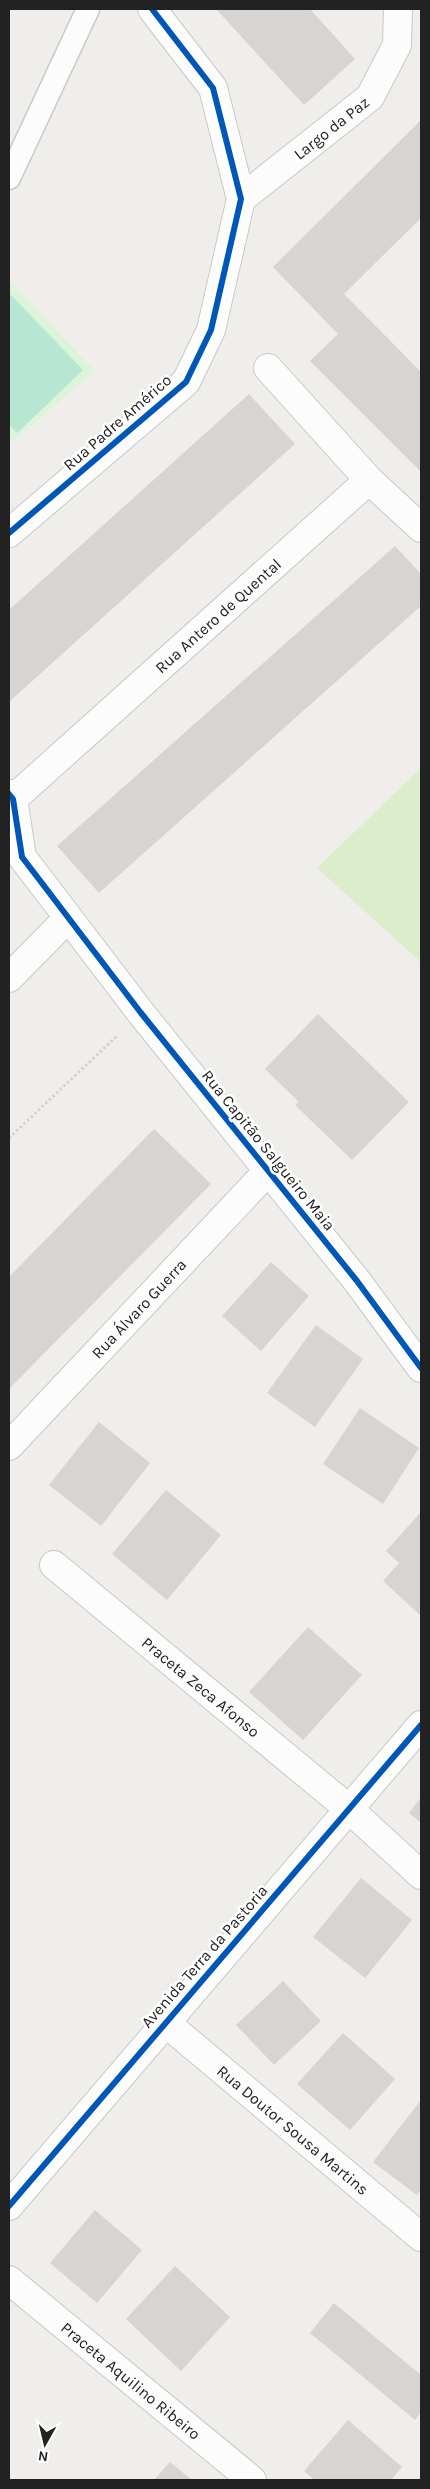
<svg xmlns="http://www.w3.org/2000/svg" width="430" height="2489" viewBox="0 0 430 2489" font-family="Karla,sans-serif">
<rect width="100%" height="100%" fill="#f0eeeb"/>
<!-- grass -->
<polygon fill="#ddeccb" points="421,768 421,962 317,868"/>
<!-- park -->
<polygon fill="#daf5da" points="9,280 95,371 9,444"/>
<!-- pitch -->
<polygon fill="#b7e6d2" points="9,293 83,370 17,433 9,425"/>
<!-- building -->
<g fill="#d7d4d2">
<polygon points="216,9 310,9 355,59 304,105"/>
<polygon points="421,120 421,218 344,294 421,372 421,472 310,361 338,334 273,267"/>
<polygon points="249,394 295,444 9,702 9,610"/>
<polygon points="395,546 421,574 421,606 99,893 57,846"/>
<polygon points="318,1014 409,1102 352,1160 295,1105 299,1102 265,1069"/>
<polygon points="154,1129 211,1184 9,1389 9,1277"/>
<polygon points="271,1262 309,1296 261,1351 222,1316"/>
<polygon points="316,1325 363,1359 315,1427 267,1393"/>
<polygon points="360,1408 419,1448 383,1504 323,1464"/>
<polygon points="99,1422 150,1463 101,1526 49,1485"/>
<polygon points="166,1490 221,1535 167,1600 112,1554"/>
<polygon points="420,1513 421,1515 421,1616 383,1581 399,1563 386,1551"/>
<polygon points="308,1627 362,1675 303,1740 249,1692"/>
<polygon points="421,1797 421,1823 409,1813"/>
<polygon points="361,1878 412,1920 365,1978 313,1937"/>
<polygon points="283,1981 321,2021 274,2065 236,2025"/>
<polygon points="343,2033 395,2079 350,2130 297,2084"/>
<polygon points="421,2100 421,2190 417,2195 373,2162"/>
<polygon points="95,2210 142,2250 97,2303 50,2263"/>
<polygon points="175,2266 230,2317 181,2371 126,2319"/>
<polygon points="334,2303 421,2375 421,2412 415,2420 310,2333"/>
<polygon points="348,2420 402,2467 391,2480 314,2480 304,2471"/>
<polygon points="170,2462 192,2480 154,2480"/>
</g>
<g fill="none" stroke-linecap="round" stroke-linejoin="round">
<!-- lane casing -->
<g stroke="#c9c8c7" stroke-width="25">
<polyline id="lane" points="9,178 88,9"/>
</g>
<!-- street casing -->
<g stroke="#c9c8c7" stroke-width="30">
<g id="street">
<path id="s1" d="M241,199L370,97L397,45L398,9"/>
<polyline points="268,368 369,480"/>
<polyline points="9,533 186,382 211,330 241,199 213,88 152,9"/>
<polyline points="9,794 13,799 22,857 141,1013 357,1281 421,1368"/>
<path id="s2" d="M13,799L369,480L421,528"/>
<polyline points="9,978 68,918"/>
<path id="s3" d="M9,1446L268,1171"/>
<path id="s4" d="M54,1565L349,1809L421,1875"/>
<path id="s5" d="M166,2023L421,2237"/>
<polyline points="9,2206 421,1725"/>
<path id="s6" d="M9,2280L252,2480"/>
</g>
</g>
<!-- path -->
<polyline stroke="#dccecd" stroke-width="3" stroke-dasharray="2.5 2.5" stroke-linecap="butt" points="9,1138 117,1036"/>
<!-- lane -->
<use href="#lane" stroke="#fdfcfc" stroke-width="22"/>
<!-- street -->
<use href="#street" stroke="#fdfcfc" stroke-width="28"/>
<!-- cycleway casing -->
<g stroke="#fff" stroke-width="9">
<g id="cycleway">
<polyline points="9,533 186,382 211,330 241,199 213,88 152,9"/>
<polyline points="9,794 13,799 22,857 141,1013 357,1281 421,1368"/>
<polyline points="9,2206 421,1725"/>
</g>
</g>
<!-- cycleway -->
<use href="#cycleway" stroke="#0057b8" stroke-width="6"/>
</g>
<g text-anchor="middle" stroke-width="5" stroke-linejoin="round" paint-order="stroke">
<!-- street labels -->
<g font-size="16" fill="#222" stroke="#fff">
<text dy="6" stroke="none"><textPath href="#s1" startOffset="115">Largo da Paz</textPath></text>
<text transform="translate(117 422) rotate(-41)" y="6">Rua Padre Américo</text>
<text dy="6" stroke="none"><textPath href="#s2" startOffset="275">Rua Antero de Quental</textPath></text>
<text transform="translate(269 1150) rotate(51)" y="6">Rua Capitão Salgueiro Maia</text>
<text dy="6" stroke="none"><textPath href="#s3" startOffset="189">Rua Álvaro Guerra</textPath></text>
<text dy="6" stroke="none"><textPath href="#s4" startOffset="191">Praceta Zeca Afonso</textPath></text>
<text transform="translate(204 1956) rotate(-49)" y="6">Avenida Terra da Pastoria</text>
<text dy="6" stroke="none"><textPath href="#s5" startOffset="166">Rua Doutor Sousa Martins</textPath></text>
<text dy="6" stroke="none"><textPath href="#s6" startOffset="158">Praceta Aquilino Ribeiro</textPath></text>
</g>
</g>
<!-- border -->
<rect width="430" height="2489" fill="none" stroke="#222222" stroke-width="20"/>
<!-- north arrow -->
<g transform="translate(45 2444) rotate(188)" stroke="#ffffff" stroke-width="4" paint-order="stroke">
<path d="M0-4L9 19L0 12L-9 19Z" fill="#222222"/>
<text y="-8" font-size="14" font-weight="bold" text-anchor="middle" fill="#222222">N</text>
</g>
</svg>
